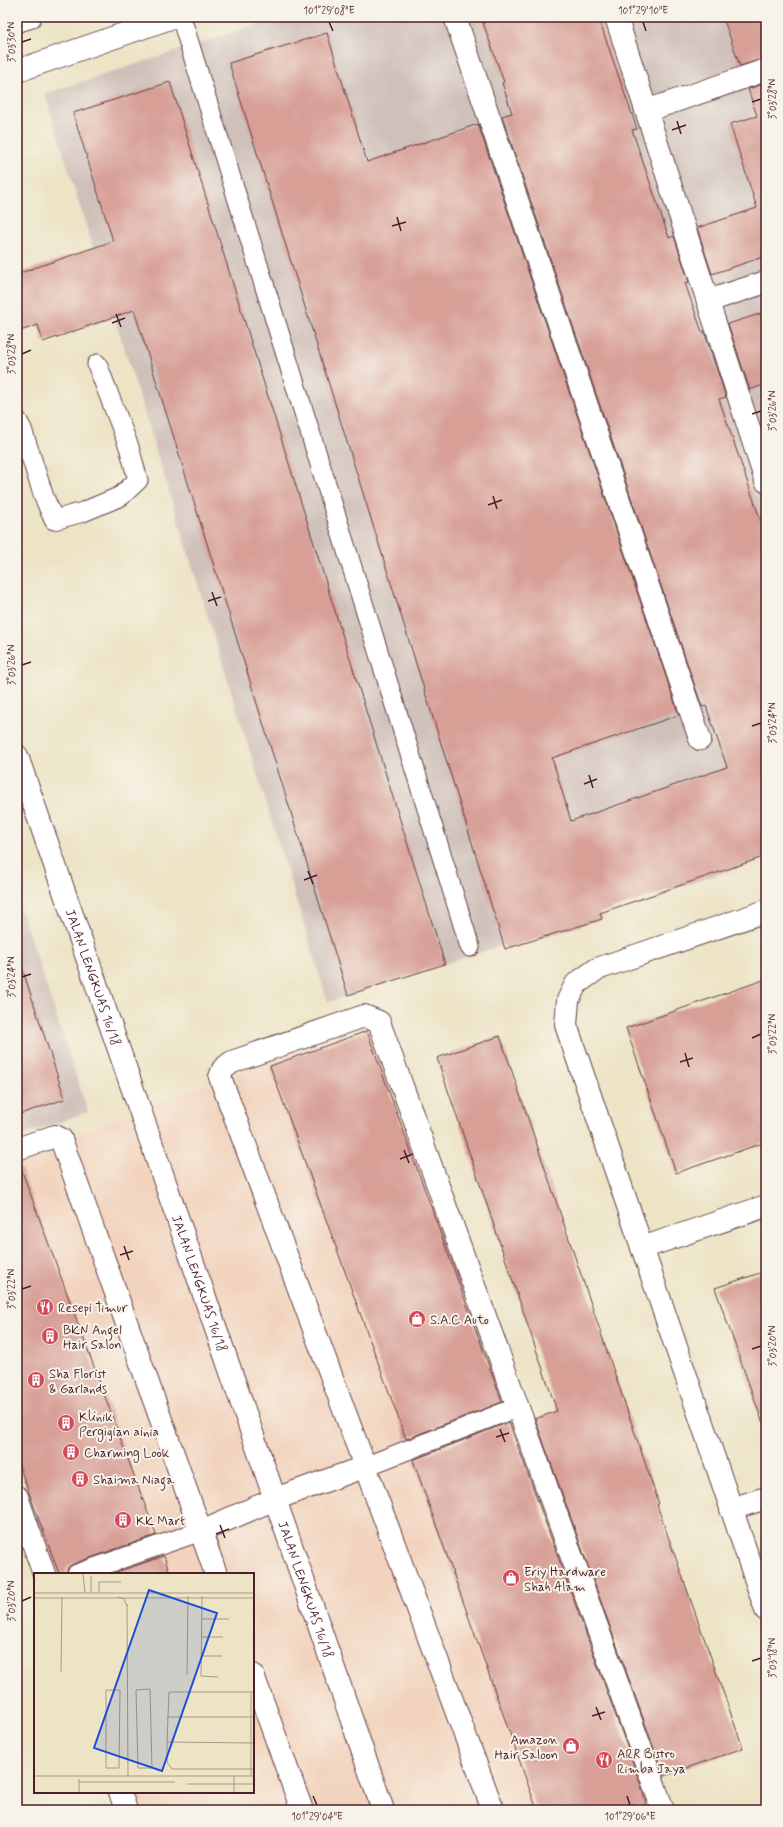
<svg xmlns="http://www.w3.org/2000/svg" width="783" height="1827" viewBox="0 0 783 1827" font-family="Mynerve,sans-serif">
<rect width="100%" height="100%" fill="#f7f3e8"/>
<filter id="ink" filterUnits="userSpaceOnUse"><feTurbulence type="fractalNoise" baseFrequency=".025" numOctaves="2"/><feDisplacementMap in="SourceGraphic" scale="8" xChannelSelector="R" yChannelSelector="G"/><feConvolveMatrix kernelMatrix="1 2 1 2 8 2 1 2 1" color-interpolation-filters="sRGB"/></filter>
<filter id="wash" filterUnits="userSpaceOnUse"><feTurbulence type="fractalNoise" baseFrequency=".012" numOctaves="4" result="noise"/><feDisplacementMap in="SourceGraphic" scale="16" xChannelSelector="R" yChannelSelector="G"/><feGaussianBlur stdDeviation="0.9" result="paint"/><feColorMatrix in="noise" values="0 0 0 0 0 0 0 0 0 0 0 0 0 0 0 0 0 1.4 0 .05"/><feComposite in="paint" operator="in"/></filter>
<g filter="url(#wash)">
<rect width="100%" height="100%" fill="#ede4c6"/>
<!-- built -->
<polygon fill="#f2d4be" points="369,1027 651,1810 139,1810 133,1792 253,1792 253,1574 57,1574 17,1459 17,1156 238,1072"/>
<!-- industrial -->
<g fill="#cfc0ba">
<polygon points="280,17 766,17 766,859 328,1002 45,94"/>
<polygon points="17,898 88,1112 17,1137"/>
</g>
<g id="blocks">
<!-- building -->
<g fill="#d79f96">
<polygon points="481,17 598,17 637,129 632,130 669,238 674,236 689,282 685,283 702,332 704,331 726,397 719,399 766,536 766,856 600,913 602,919 505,949 229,63 327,33 367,162 478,124 679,715 552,758 571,821 727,767 706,706 702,707 502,116 512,113 502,83 504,82"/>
<polygon points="723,17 766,17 766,58 740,66"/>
<polygon points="170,82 445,964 348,995 134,310 43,342 38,325 17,332 17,274 113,241 73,113"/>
<polygon points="766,83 766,256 712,274 697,228 757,208 730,124 757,116 748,89"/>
<polygon points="766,312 766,384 750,390 728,324"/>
<polygon points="17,968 22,968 65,1099 17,1115"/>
<polygon points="766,979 766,1142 676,1173 626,1028"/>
<polygon points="367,1031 502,1402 406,1439 270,1066"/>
<polygon points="500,1036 659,1504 657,1505 743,1748 664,1776 535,1419 557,1411 437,1058"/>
<polygon points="20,1166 156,1535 73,1564 68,1567 66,1574 59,1574 17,1460 17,1167"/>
<polygon points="766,1271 766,1421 762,1421 715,1288"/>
<polygon points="509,1422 641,1785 646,1804 627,1810 537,1810 413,1460"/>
<polygon points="164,1556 170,1574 111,1574"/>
</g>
</g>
</g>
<g filter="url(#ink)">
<use href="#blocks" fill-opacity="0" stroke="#623d42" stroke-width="1"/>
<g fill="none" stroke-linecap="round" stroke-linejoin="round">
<!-- lane casing -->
<g stroke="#623d42" stroke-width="21">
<g id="lane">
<polyline points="181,17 470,947"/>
<polyline points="17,420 22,429 44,497 54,520 83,512 121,496 138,480 129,447 97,364"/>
<polyline points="364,1467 518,1407"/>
<polyline points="77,1574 201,1531"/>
</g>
</g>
<!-- street casing -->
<g stroke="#623d42" stroke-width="24">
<g id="street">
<polyline points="455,17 700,739"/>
<polyline points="616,17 766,481"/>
<polyline points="646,111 766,70"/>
<polyline points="708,301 766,282"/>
<path id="s1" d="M17,756L383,1810"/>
<polyline points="766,911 597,969 576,984 568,1000 566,1025 766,1610"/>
<polyline points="17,1149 55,1136 61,1139 216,1574"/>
<polyline points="642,1248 766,1206"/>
<polyline points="17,1497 44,1574"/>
<polyline points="731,1509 766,1498"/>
<polyline points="201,1531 275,1499 364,1467"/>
<polyline points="253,1675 302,1810"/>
<polyline points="120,1792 126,1810"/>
<polyline points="493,1810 220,1077 223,1069 232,1062 364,1016 379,1022 663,1810"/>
</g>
</g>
<!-- primary casing -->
<g stroke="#623d42" stroke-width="24">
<g id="primary">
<polyline points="17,21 30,17"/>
<polyline points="17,71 173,17"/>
</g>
</g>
<!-- lane -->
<use href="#lane" stroke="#fff" stroke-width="19"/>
<!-- street -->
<use href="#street" stroke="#fff" stroke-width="22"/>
<!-- primary -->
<use href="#primary" stroke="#fff" stroke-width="22"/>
</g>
</g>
<!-- ticks -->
<path fill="none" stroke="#4a1f2b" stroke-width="1.5" d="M329,22L333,31M643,22L646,31M22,42L31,39M752,102L761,99M677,121L681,134M672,130L686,125M397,217L401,231M392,226L406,222M116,314L121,327M112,323L125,318M22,354L31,350M752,414L761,411M493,496L497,509M488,505L502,500M212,592L217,606M208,601L221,597M22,665L31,662M752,726L761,723M589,775L593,788M584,784L597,779M308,871L313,884M304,880L317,875M22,977L31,974M752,1038L761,1034M685,1053L689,1067M680,1062L693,1058M404,1150L409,1163M400,1159L413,1154M124,1246L129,1260M120,1255L133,1251M22,1289L31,1286M752,1349L761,1346M500,1429L505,1442M496,1437L509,1433M220,1525L225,1538M216,1534L229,1529M22,1601L31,1597M752,1661L761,1658M596,1707L601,1720M592,1716L605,1712M313,1796L317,1805M627,1796L630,1805"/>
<!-- icons -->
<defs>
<g id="restaurant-disc" transform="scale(0.9)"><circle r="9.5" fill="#d1495b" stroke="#f7f3e8"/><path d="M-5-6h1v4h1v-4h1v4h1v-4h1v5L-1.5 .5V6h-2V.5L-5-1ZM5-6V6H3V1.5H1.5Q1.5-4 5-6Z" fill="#fff"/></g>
<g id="shop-disc" transform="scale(0.9)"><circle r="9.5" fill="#d1495b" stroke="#f7f3e8"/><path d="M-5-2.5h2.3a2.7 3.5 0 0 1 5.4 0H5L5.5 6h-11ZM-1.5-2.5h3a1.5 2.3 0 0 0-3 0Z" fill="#fff"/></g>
<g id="building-disc" transform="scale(0.9)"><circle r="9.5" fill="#d1495b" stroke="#f7f3e8"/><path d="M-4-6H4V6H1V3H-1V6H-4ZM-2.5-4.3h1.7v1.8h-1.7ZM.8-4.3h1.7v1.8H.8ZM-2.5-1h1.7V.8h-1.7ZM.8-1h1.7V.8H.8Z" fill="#fff"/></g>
</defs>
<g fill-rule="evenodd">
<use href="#restaurant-disc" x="45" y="1307"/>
<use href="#shop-disc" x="417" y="1319"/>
<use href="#building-disc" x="50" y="1336"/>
<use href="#building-disc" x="36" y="1380"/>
<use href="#building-disc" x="66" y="1423"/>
<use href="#building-disc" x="71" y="1452"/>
<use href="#building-disc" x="80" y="1479"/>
<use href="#building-disc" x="123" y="1520"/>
<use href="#shop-disc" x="511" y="1578"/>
<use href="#shop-disc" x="571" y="1746"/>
<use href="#restaurant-disc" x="604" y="1760"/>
</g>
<g text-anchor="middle" stroke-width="4" stroke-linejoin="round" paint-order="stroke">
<!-- street labels -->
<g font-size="13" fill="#4a1f2b" stroke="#f7f3e8">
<text dy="5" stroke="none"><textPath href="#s1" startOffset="234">JALAN LENGKUAS 16/18</textPath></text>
<text dy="5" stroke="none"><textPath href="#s1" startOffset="558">JALAN LENGKUAS 16/18</textPath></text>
<text dy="5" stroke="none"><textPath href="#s1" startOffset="882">JALAN LENGKUAS 16/18</textPath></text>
</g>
<!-- poi labels -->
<g font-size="13" fill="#4a1f2b" stroke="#f7f3e8" text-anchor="start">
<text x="58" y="1312">Resepi Timur</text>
<text x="430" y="1324">S.A.C Auto</text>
<text x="63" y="1334">BKN Angel<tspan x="63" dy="15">Hair Salon</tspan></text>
<text x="49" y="1378">Sha Florist<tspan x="49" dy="15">&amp; Garlands</tspan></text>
<text x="79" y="1421">Klinik<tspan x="79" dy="15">Pergigian ainia</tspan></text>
<text x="84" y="1457">Charming Look</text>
<text x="93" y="1484">Shaima Niaga</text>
<text x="136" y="1525">KK Mart</text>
<text x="524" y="1576">Eriy Hardware<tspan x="524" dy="15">Shah Alam</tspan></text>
<text x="558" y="1744" text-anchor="end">Amazon<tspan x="558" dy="15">Hair Saloon</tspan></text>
<text x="617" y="1758">ARR Bistro<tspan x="617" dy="15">Rimba Jaya</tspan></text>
</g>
</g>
<!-- overview -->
<g transform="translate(34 1573)">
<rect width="220" height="220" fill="#ede4c6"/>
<path fill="none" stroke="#ac9588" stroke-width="1" d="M49,1L51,20M57,3V19M65,19V9H87M0,20H220M168,23L167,103L184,104M84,24L90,26L93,33M0,25H220M93,31L94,203M168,46H195M167,64H189M167,83H188M27,99L28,24M153,102L154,23M116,116L118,195H104L102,117ZM72,117H86L85,195H72ZM217,119V203M220,119H135L133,169V189L138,196H220M133,144H220M133,169L220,170M0,203H220M45,206V219M45,209H141M153,211H220M200,219V203"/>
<path fill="#1d4ed8" fill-opacity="0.15" stroke="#1d4ed8" stroke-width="2" d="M115,17L183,40L128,198L60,175Z"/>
<rect width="220" height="220" fill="none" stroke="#4a1f2b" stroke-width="2"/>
</g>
<!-- margin -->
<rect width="783" height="1827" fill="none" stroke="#f7f3e8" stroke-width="44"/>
<rect x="22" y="22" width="739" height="1783" fill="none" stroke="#4a1f2b" stroke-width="1.5"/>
<g font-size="10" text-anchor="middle" fill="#4a1f2b">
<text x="329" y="14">101°29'08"E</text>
<text x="643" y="14">101°29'10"E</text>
<text transform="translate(11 42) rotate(-90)" y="4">3°03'30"N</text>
<text transform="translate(772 99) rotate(-90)" y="4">3°03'28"N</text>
<text transform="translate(11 354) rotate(-90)" y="4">3°03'28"N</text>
<text transform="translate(772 411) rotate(-90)" y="4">3°03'26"N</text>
<text transform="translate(11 665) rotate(-90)" y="4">3°03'26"N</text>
<text transform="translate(772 723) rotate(-90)" y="4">3°03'24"N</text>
<text transform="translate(11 977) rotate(-90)" y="4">3°03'24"N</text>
<text transform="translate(772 1034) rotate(-90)" y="4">3°03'22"N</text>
<text transform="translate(11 1289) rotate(-90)" y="4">3°03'22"N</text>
<text transform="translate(772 1346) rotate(-90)" y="4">3°03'20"N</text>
<text transform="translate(11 1601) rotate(-90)" y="4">3°03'20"N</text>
<text transform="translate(772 1658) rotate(-90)" y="4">3°03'18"N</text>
<text x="317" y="1820">101°29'04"E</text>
<text x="630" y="1820">101°29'06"E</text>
</g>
</svg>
